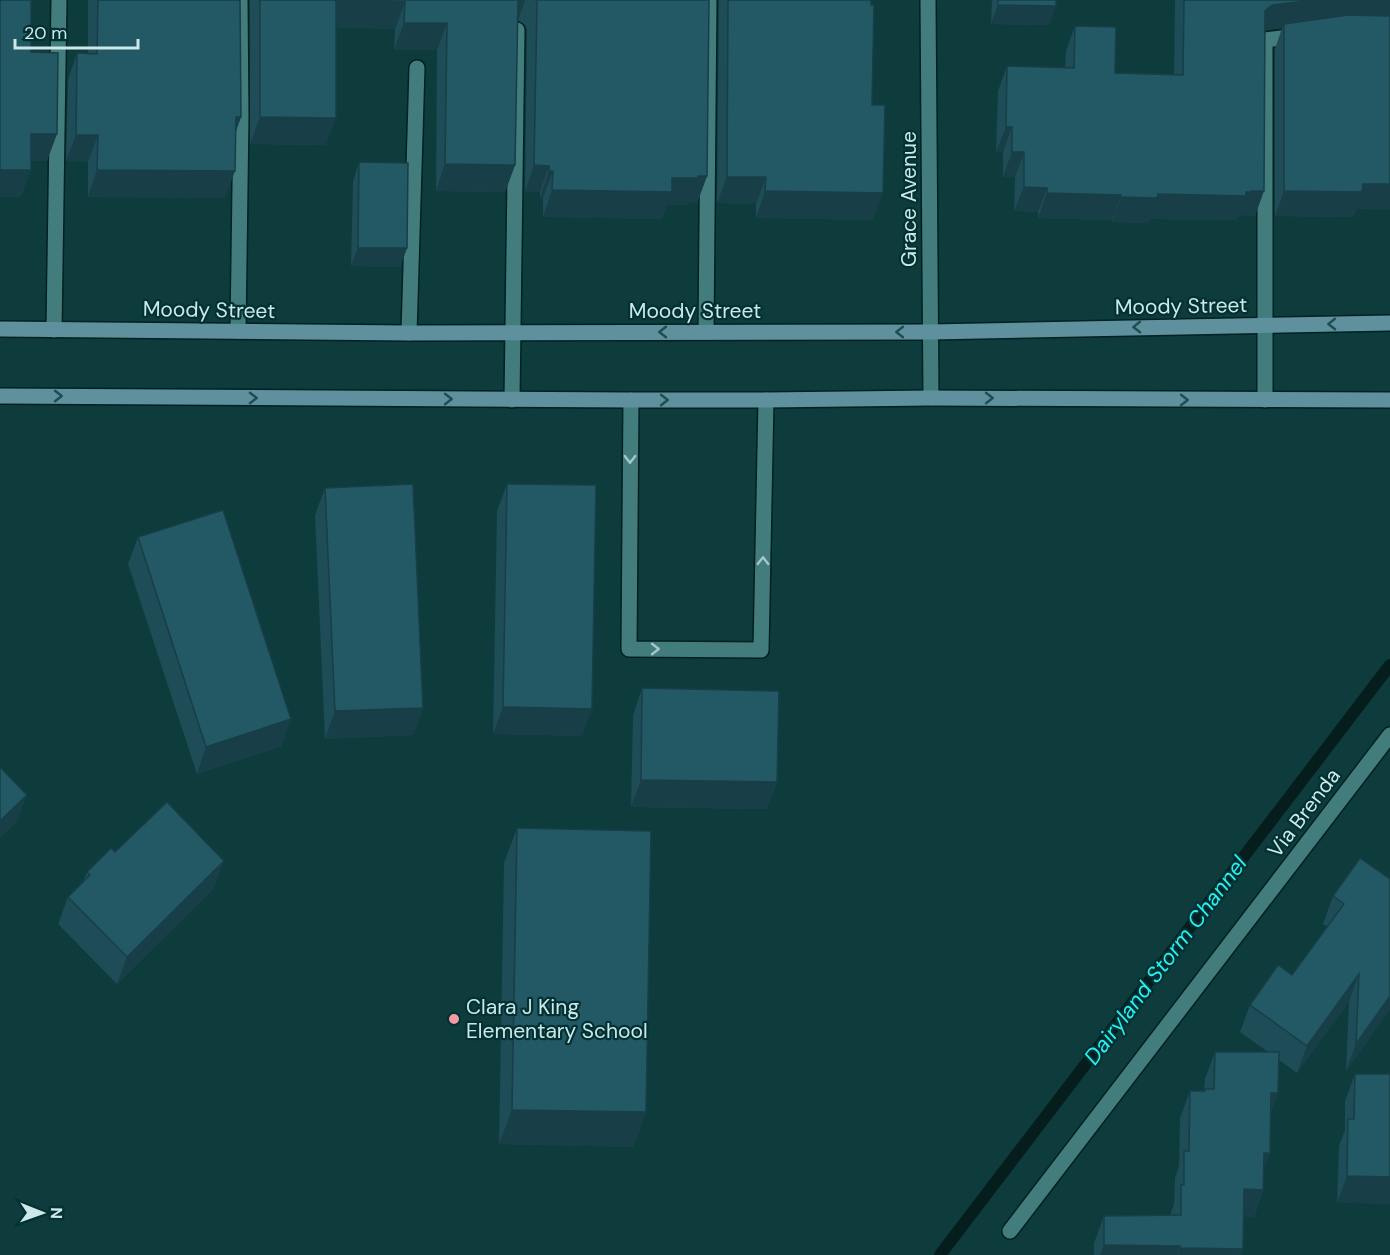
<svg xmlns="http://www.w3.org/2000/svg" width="1390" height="1255" viewBox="0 0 1390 1255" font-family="'DM Sans',sans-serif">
<rect width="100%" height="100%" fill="#0e3c3c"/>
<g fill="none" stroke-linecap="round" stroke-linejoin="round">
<!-- stream -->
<polyline stroke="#061d1d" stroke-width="12" points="940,1255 1390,665"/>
<!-- lane casing -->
<g stroke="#022121" stroke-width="18">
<g id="lane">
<polyline points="54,330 59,0"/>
<polyline points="238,331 241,116 240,0"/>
<polyline points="706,332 709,0"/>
<polyline points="409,333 417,68"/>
<polyline points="512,400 517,30"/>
<polyline points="631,400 629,649 761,650 766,400"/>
<polyline points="1265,400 1265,40 1297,36"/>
<polyline points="1010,1231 1390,735"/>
</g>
</g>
<!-- street casing -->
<g stroke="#022121" stroke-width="18">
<polyline id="street" points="928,0 931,398"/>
</g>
<!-- secondary casing -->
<g stroke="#022121" stroke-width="18">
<g id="secondary">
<polyline points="0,329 409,333 931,332 1390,323"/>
<polyline points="0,396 631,400 766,400 931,398 1390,400"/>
</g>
</g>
<!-- lane -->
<use href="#lane" stroke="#437c7c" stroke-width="15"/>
<!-- street -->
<use href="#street" stroke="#437c7c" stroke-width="15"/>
<!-- secondary -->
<use href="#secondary" stroke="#5f909d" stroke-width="15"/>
</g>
<!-- wall -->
<g fill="#1e4c57">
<polygon points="88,0 240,0 241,117 236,131 225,198 88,197 88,162 66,161 68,80 77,53 88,53"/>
<polygon points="250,0 709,0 707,176 697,203 689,203 689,205 667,205 662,219 543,217 543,198 540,198 540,192 525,192 527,30 525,25 518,20 517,21 515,165 505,192 436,191 437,50 394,50 395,29 336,27 326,145 250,144"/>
<polygon points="719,0 871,0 873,220 756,218 756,204 717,203"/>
<polygon points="992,0 1056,0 1049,25 991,24"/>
<polygon points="1175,0 1390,0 1356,209 1353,217 1275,216 1275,49 1282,28 1265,30 1255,216 1242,215 1242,217 1238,217 1237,220 1150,219 1148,223 1112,222 1112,220 1038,218 1038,212 1014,211 1015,177 1003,177 1003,152 996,152 998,91 1007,66 1065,68 1066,51 1075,26 1115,73 1174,74"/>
<polygon points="359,162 407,248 400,267 351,266 353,181"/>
<polygon points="507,484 582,736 493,734 497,511"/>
<polygon points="325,488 423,708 413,735 325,739 315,515"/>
<polygon points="138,537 282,746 197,774 128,564"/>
<polygon points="642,688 777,782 767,809 631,807 633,716"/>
<polygon points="517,828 646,1112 633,1147 499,1144 504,863"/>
<polygon points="115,852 214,888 117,984 58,924 68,897 83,882 87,872"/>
<polygon points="1390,879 1390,1009 1346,1071 1349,1001 1297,1073 1279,1060 1278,1093 1270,1115 1270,1153 1264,1169 1263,1190 1254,1217 1244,1216 1241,1255 1094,1255 1094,1243 1104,1216 1171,1215 1171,1212 1174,1204 1175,1178 1179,1166 1180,1118 1190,1091 1204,1091 1205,1079 1215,1052 1268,1052 1240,1032 1250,1005 1292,975 1328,927 1323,924 1333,896"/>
<polygon points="1355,1074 1390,1074 1337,1203 1339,1146 1345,1130 1345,1101"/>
</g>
<!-- shaded-wall -->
<g fill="#183e47">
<polygon points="336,0 405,2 395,29 326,27"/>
<polygon points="518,0 525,0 518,20 512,22"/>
<polygon points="1313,0 1390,0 1390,21 1284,24 1282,28 1264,30 1265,11 1268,8 1273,5"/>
<polygon points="998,5 1056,6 1049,25 991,24"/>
<polygon points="404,23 447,23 437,50 394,50"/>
<polygon points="236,117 241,117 231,144"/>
<polygon points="260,117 336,118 326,145 250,144"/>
<polygon points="1006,127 1012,127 1003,152 996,152"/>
<polygon points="31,134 57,134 47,161 21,161"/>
<polygon points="76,135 98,135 88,162 66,161"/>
<polygon points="1012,152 1024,152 1015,177 1003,177"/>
<polygon points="445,164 515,165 505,192 436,191"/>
<polygon points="534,165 549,166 540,192 525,192"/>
<polygon points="0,170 31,170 21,197 0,197"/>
<polygon points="97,170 235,171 225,198 88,197"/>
<polygon points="549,171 553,171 543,198 540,198"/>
<polygon points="698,176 707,176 697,203 689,203 689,205 667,205 662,219 543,217 552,190"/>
<polygon points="727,177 766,177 756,204 717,203"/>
<polygon points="1363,184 1390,184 1390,210 1356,209 1353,217 1275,216 1284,191"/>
<polygon points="1024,187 1047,188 1038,212 1014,211"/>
<polygon points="765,191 883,193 873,220 756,218"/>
<polygon points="1251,191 1264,191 1255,216 1242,215 1242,217 1238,217 1237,220 1150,219 1148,223 1112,222 1121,197 1158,194 1246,192"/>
<polygon points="1047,193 1121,195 1112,220 1038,218"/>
<polygon points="358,248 407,248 400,267 351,266"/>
<polygon points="503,707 592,709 582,736 493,734"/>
<polygon points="423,708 413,735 325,739 335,711"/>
<polygon points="291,719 282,746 197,774 206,747"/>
<polygon points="641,780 777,782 767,809 631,807"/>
<polygon points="27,795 17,822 0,838 0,821"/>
<polygon points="224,861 214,888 117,984 127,957"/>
<polygon points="1359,974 1349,1001 1297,1073 1307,1046"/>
<polygon points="1390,996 1390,1009 1346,1071 1356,1044"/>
<polygon points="1271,1093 1278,1093 1268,1120"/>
<polygon points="512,1110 646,1112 633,1147 499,1144"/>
<polygon points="1264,1153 1270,1153 1260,1180"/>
<polygon points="1347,1176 1390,1177 1390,1204 1337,1203"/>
<polygon points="1244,1189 1263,1190 1254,1217 1235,1216"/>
<polygon points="1104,1245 1180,1246 1177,1255 1100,1255"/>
<polygon points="1180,1248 1243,1249 1241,1255 1178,1255"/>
</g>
<!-- building -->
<g fill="#235865" stroke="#183e47" stroke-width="1.5">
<polygon points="0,0 31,0 31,52 58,53 57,134 31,134 31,170 0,170"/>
<polygon points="98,0 240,0 241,117 236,117 235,171 97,170 98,135 76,135 77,53 97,54"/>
<polygon points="260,0 518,0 515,165 445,164 447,23 404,23 405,2 336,0 336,118 260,117"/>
<polygon points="536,0 709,0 707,176 698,176 698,178 672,178 672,192 552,190 553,171 549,171 549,166 534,165 537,3"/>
<polygon points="728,0 871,0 871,5 874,5 872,105 885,105 883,193 765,191 766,177 727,177"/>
<polygon points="998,0 1056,0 1056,6 998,5"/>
<polygon points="1184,0 1313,0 1273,5 1268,8 1265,11 1264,191 1251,191 1251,192 1246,192 1246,196 1158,194 1157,198 1121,197 1121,195 1047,193 1047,188 1024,187 1024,152 1012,152 1012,127 1006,127 1007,66 1074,68 1075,26 1116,27 1115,73 1183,75"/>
<polygon points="1348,15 1390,16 1390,184 1363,184 1362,192 1284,191 1284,24"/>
<polygon points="359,162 408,163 407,248 358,248"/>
<polygon points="413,484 423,708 335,711 325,488"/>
<polygon points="507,484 596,485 592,709 503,707"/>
<polygon points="223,510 291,719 206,747 138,537"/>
<polygon points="642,688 779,691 777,782 641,780"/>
<polygon points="0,767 27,795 0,821"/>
<polygon points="167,802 224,861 127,957 68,897 90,875 87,872 111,848 115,852"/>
<polygon points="517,828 651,831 646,1112 512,1110"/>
<polygon points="1360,858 1390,879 1390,996 1356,1044 1359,974 1307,1046 1250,1005 1278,965 1292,975 1344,904 1333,896"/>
<polygon points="1215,1052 1279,1052 1278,1093 1271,1093 1270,1153 1264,1153 1263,1190 1244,1189 1243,1249 1180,1248 1180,1246 1104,1245 1104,1216 1181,1215 1181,1185 1184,1185 1184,1151 1189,1151 1190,1091 1205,1091 1205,1089 1214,1089"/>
<polygon points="1355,1074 1390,1074 1390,1177 1347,1176 1348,1119 1354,1119"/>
</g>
<!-- one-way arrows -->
<defs><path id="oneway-chevron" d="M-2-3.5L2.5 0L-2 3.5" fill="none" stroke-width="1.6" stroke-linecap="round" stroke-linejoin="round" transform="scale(1.5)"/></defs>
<g stroke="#1d4e52">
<use href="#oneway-chevron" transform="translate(1332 324) rotate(179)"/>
<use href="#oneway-chevron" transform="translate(1137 327) rotate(179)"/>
<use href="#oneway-chevron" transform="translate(663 332) rotate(180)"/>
<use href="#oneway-chevron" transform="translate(900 332) rotate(180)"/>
<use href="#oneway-chevron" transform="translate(58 396)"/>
<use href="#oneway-chevron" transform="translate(253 398)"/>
<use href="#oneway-chevron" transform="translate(989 398)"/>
<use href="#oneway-chevron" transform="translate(448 399)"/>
<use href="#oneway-chevron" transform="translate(664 400)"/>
<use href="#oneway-chevron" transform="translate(1184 400)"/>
</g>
<g stroke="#a3c8c8">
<use href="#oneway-chevron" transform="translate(630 459) rotate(90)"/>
<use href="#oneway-chevron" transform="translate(763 561) rotate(-89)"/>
<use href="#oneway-chevron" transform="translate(655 649)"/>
</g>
<!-- markers -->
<circle fill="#f49aa0" stroke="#013132" stroke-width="2" cx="454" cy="1019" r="6"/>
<g text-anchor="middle" stroke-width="4.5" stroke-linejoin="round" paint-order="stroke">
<!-- street labels -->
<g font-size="21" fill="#cce8e8" stroke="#013132">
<text transform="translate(909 199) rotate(-90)" y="7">Grace Avenue</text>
<text transform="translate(1181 306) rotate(-1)" y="7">Moody Street</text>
<text transform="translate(209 310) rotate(1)" y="7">Moody Street</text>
<text x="695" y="318">Moody Street</text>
<text transform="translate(1304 813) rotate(-53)" y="7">Via Brenda</text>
</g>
<!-- poi labels -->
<g font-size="21" fill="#cce8e8" stroke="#013132" text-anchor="start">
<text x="466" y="1014">Clara J King<tspan x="466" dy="24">Elementary School</tspan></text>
</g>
<!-- water labels -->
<g font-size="22" font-style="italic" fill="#2aeff0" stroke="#013132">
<text transform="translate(1165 960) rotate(-53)" y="8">Dairyland Storm Channel</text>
</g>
</g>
<!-- north arrow -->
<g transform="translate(42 1213) rotate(91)" stroke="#013132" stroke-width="4.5" paint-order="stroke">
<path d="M0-4.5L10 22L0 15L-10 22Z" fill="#cce8e8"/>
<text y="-9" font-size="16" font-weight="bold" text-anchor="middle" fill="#cce8e8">N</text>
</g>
<!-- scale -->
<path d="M15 39v9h123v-9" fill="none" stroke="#cce8e8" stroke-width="3"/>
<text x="24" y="39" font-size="18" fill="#cce8e8" stroke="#013132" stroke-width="4.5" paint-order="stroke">20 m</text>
</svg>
